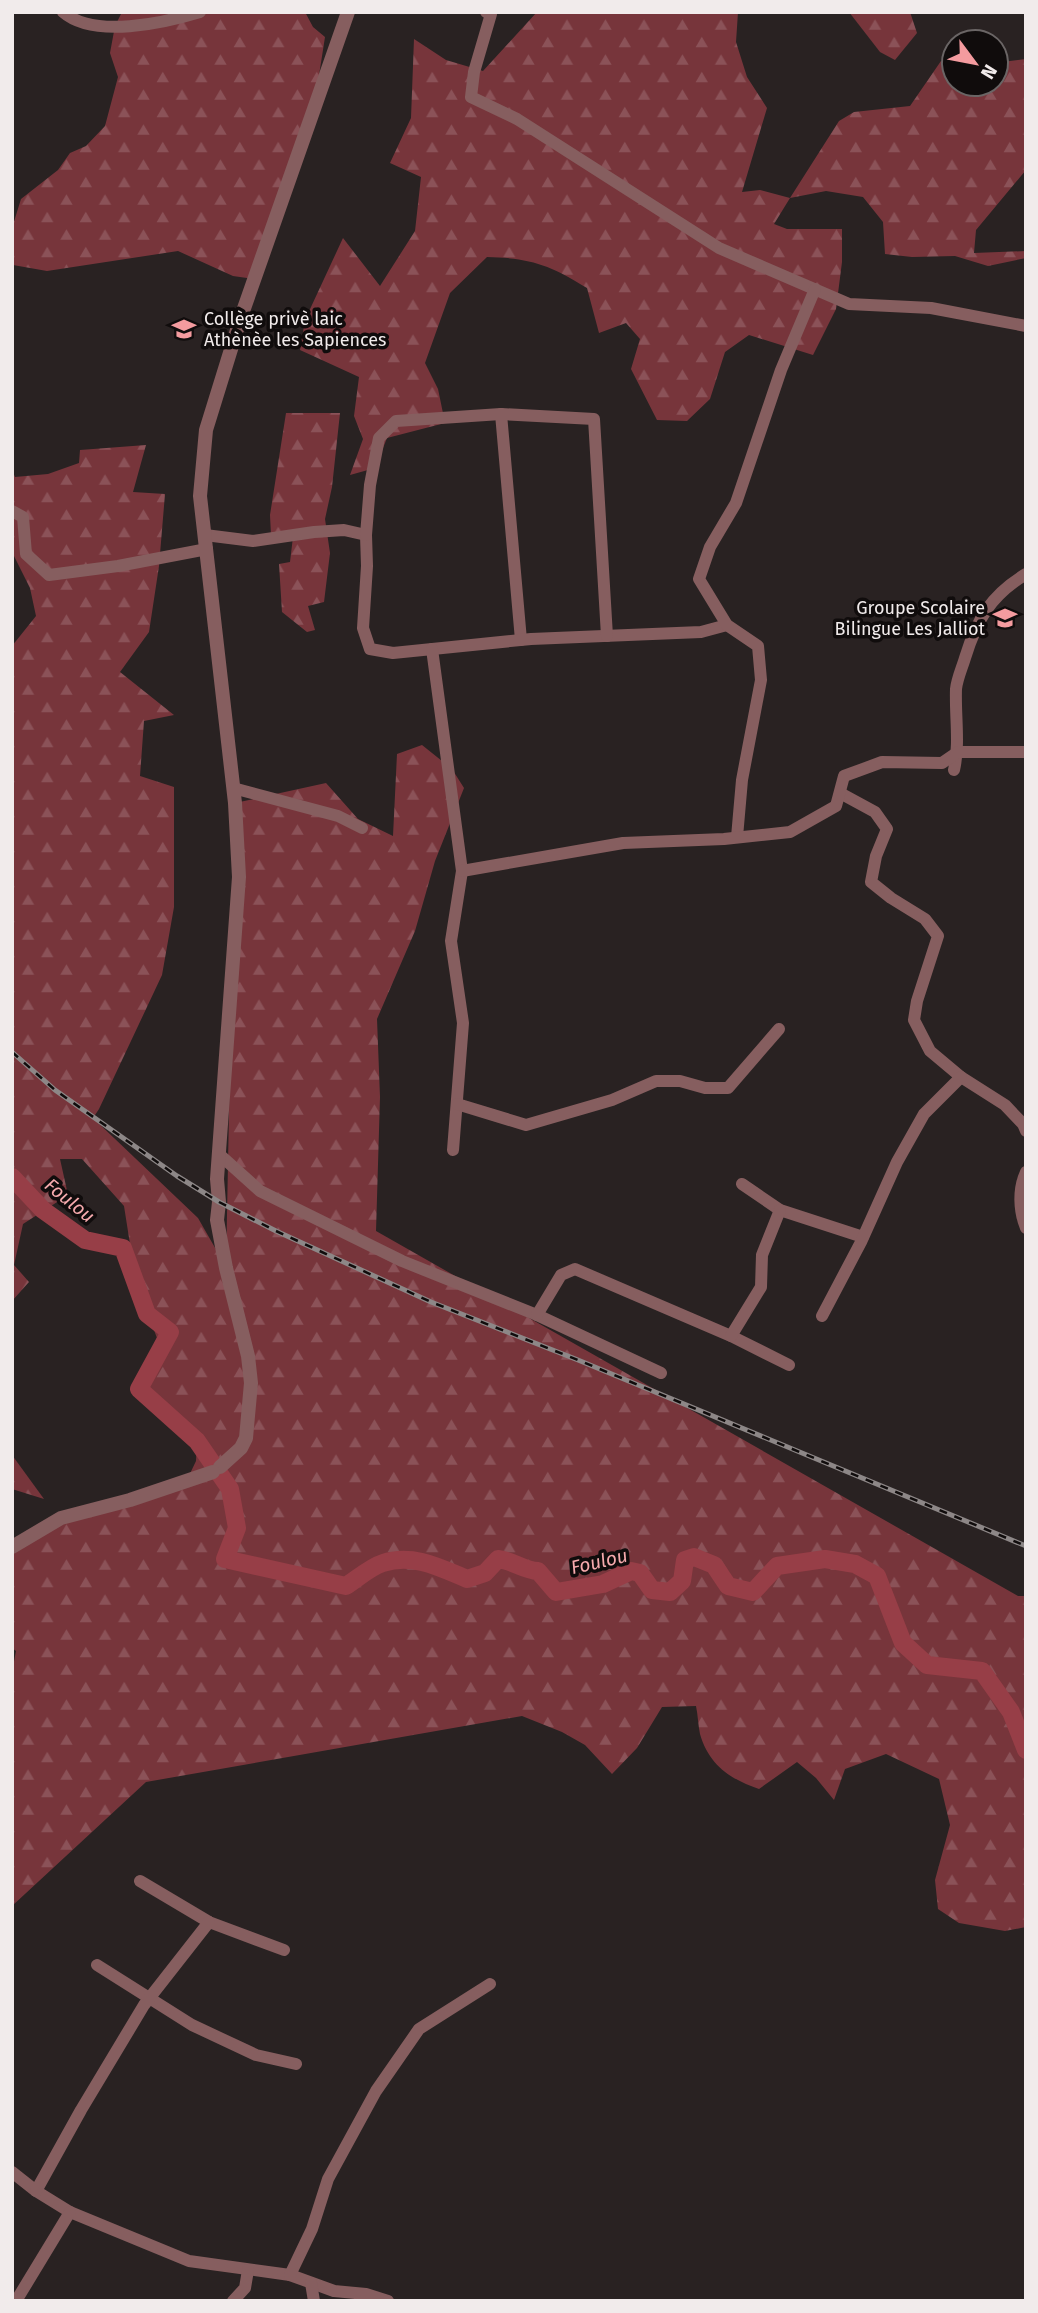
<svg xmlns="http://www.w3.org/2000/svg" width="1038" height="2313" viewBox="0 0 1038 2313" font-family="'Fira Sans',sans-serif">
<defs>
<pattern id="forest-firs" width="22" height="20" patternUnits="userSpaceOnUse" patternTransform="scale(1.75)"><rect width="22" height="20" fill="#77353b"/><path d="M5 1l3.5 6h-7zM16 11l3.5 6h-7z" fill="#8b5258"/></pattern>
</defs>
<rect width="100%" height="100%" fill="#292222"/>
<!-- forest -->
<g fill="url(#forest-firs)">
<polygon points="122,12 305,12 313,27 325,37 314,107 254,279 233,276 178,251 47,271 13,265 12,228 21,199 58,170 70,153 86,146 105,126 118,77 110,53 115,26"/>
<path d="M537,12H738L736,42L747,77L767,108L742,192L760,190L790,198L839,121L854,112L910,106L941,61H952L954,84H996V66L1002,62L1026,59V170L976,230L974,253L1026,251V258L988,266L955,256L912,257L885,254L883,222L863,197L826,191L790,198L774,224L787,229H842V262L836,309L813,355L749,335L725,352L710,399L687,421L657,420L631,369L640,339L626,323L599,333L587,288C550,265 531,258 487,257L450,293L425,363L438,389L445,423L387,438L375,468L350,475L363,439L354,416L359,377L300,350L305,320L343,238L380,286L415,231L421,177L390,163L411,118L414,39L446,60L483,71Z"/>
<polygon points="849,12 910,12 917,33 895,60 880,52"/>
<polygon points="286,413 340,413 332,487 325,519 330,553 324,602 308,606 315,630 307,632 282,612 279,564 290,562 293,537 271,535 270,515"/>
<path d="M146,445L133,492L165,494L159,566L149,632L120,672L174,715L144,721L140,776L174,787V907L162,975L99,1109L93,1118L198,1218L226,1267L235,803L326,783L358,819L393,836L397,754L422,745L452,769L464,788L435,861L415,931L377,1019L380,1097L376,1231L1018,1596H1026V1927L1005,1931L959,1923L938,1909L935,1880L950,1825L939,1779L886,1754L845,1769L834,1800L816,1778L797,1762L759,1789C730,1779 709,1765 700,1734C698,1725 698,1715 696,1706L662,1707L637,1748L612,1774L585,1745L562,1732L522,1716L146,1782L12,1906V1672L16,1651L12,1648V1547L61,1518L187,1480L196,1461L197,1442L139,1389L145,1366L157,1338L123,1248L130,1244L124,1206L82,1159H60L68,1195L23,1224L14,1265L29,1282L12,1301V646L36,616L30,588L12,552V470L15,477L48,474L79,463L80,450Z"/>
<polygon points="12,1455 44,1499 12,1489"/>
</g>
<g fill="none" stroke-linecap="round" stroke-linejoin="round">
<!-- river -->
<path stroke="#973e47" stroke-width="18" d="M12,1177L43,1210L85,1240L123,1248L147,1314L170,1332L139,1389L197,1441L230,1489L237,1528L225,1559L346,1586C357,1579 370,1567 383,1563C413,1553 441,1568 467,1579L485,1573L498,1559C514,1561 523,1570 538,1571L556,1592L603,1584L631,1571L640,1573L652,1590L670,1592L682,1581L685,1560L694,1557L714,1565L728,1586L753,1592L777,1566L825,1559L855,1564L877,1576L903,1643L927,1665L982,1671L1011,1712L1026,1750"/>
<!-- minor -->
<g stroke="#865e5f" stroke-width="12">
<path d="M63,12C94,39 164,23 200,12"/>
<polyline points="486,12 491,14 474,72 471,97 517,119 719,248 849,304 931,308 1026,326"/>
<polyline points="501,414 521,640"/>
<polyline points="12,511 23,517 26,554 49,575 118,566 207,549"/>
<polyline points="205,535 253,541 314,532 344,530 366,535 367,566 363,628 370,649 393,653 531,639 701,632 727,625"/>
<polyline points="366,535 370,485 379,438 396,421 501,414 594,419 607,636"/>
<polyline points="432,649 462,871 451,941 463,1023 453,1150"/>
<path d="M954,770C960,743 955,717 956,689C957,679 962,668 965,658C977,619 991,595 1026,574"/>
<polyline points="233,788 338,816 362,828"/>
<polyline points="840,793 875,812 887,829 876,856 871,882 891,898 925,919 938,936 917,1001 914,1020 930,1051 961,1077 1005,1105 1023,1124 1026,1131"/>
<polyline points="737,837 742,780 761,680 758,646 727,625 699,579 710,547 736,503 781,370 815,289"/>
<polyline points="462,871 623,843 724,839 790,832 836,806 844,776 882,762 942,763 958,752 1026,752"/>
<polyline points="457,1104 526,1125 612,1100 656,1081 680,1081 705,1088 728,1088 779,1029"/>
<polyline points="220,1155 260,1191 402,1261 537,1315 661,1373"/>
<path d="M1026,1172C1018,1189 1019,1211 1026,1228"/>
<polyline points="742,1184 780,1210 863,1237"/>
<polyline points="537,1315 561,1275 575,1269 731,1336 789,1365"/>
<polyline points="822,1316 861,1242 897,1162 924,1114 961,1077"/>
<polyline points="731,1336 761,1287 762,1255 780,1210"/>
<polyline points="140,1881 209,1922 284,1950"/>
<polyline points="97,1965 192,2025 256,2055 296,2064"/>
<polyline points="12,2172 36,2191 70,2212 189,2261 290,2275 334,2291 366,2294 388,2301"/>
<polyline points="36,2191 81,2110 144,2005 209,1922"/>
<polyline points="290,2275 312,2229 328,2179 376,2091 419,2029 490,1984"/>
<polyline points="311,2283 314,2301"/>
<polyline points="16,2301 70,2212"/>
<polyline points="233,2301 245,2288 248,2270"/>
</g>
<!-- tertiary -->
<g stroke="#865e5f" stroke-width="14">
<polyline points="220,1467 241,1448 246,1438 251,1383 248,1356 226,1268 217,1220 219,1202 217,1179 239,877 235,803 200,496 206,430 241,317 348,12"/>
<polyline points="12,1547 61,1518 130,1500 213,1472"/>
</g>
<!-- rail casing -->
<g stroke="#8d8787" stroke-width="5">
<polyline id="rail" points="12,1052 55,1090 177,1176 219,1202 276,1231 431,1302 578,1360 1026,1546"/>
</g>
<!-- rail -->
<use href="#rail" stroke="#100c0c" stroke-width="2.5" stroke-dasharray="8" stroke-linecap="butt"/>
</g>
<!-- icons -->
<defs>
<g id="school-bare" transform="scale(1.89)"><path d="M0-5L7-2L0 1L-7-2ZM-4 1L0 2.5L4 1V4Q0 6-4 4Z" fill="#f49b9f" stroke="#100c0c" stroke-width="2.5" paint-order="stroke"/></g>
</defs>
<g fill-rule="evenodd">
<use href="#school-bare" x="184" y="329"/>
<use href="#school-bare" x="1005" y="618"/>
</g>
<g text-anchor="middle" stroke-width="7" stroke-linejoin="round" paint-order="stroke">
<!-- poi labels -->
<g font-size="18" fill="#f1ebeb" stroke="#100c0c" text-anchor="start">
<text x="204" y="325">Collège privè laic<tspan x="204" dy="21">Athènèe les Sapiences</tspan></text>
<text x="985" y="614" text-anchor="end">Groupe Scolaire<tspan x="985" dy="21">Bilingue Les Jalliot</tspan></text>
</g>
<!-- water labels -->
<g font-size="19" font-style="italic" fill="#f6aaad" stroke="#100c0c">
<text transform="translate(70 1200) rotate(39)" y="7">Foulou</text>
<text transform="translate(599 1561) rotate(-13)" y="7">Foulou</text>
</g>
</g>
<!-- border -->
<rect width="1038" height="2313" fill="none" stroke="#f1ebeb" stroke-width="28"/>
<!-- north arrow -->
<g transform="translate(975 63) rotate(122)"><circle r="33" fill="#100c0c" stroke="#6a6565" stroke-width="2"/>
<path d="M0-5L12 26L0 18L-12 26Z" fill="#f49b9f"/>
<text y="-10" font-size="19" font-weight="bold" text-anchor="middle" fill="#f1ebeb">N</text>
</g>
</svg>
